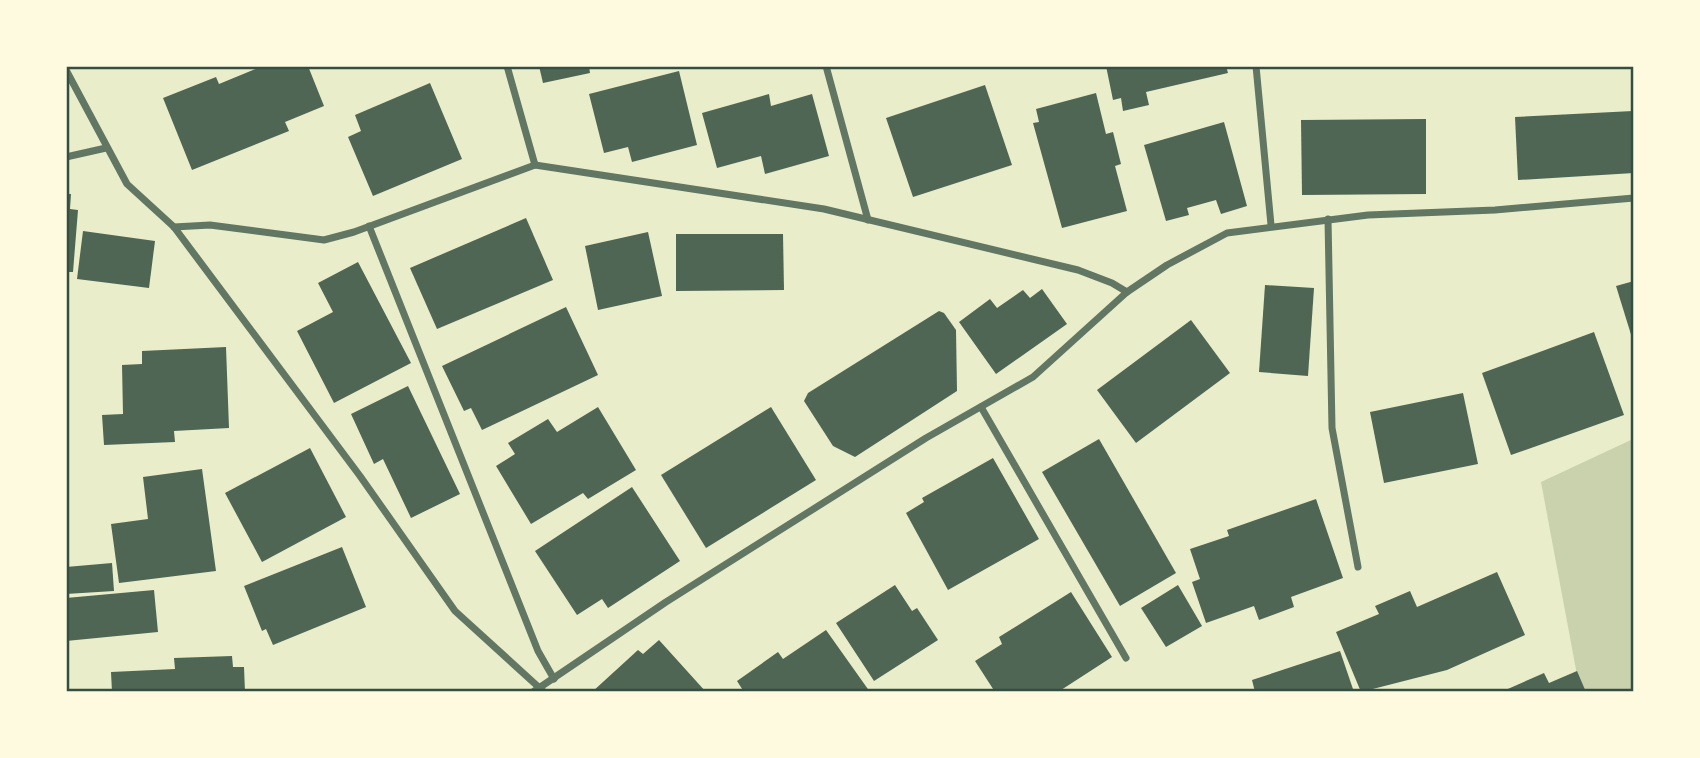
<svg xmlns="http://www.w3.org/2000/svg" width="1700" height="758" viewBox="0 0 1700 758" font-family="Montserrat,sans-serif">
<rect width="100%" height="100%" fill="#e9edc9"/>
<!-- green -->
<polygon fill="#cad2ad" points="1633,439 1633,691 1580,691 1541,482"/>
<!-- building -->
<g fill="#4f6655">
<polygon points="263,66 308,66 324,106 285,122 289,131 192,170 163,98 216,77 219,84"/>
<polygon points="539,66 589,66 590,73 543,83"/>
<polygon points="1106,66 1226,66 1228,73 1146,92 1149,105 1123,111 1121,98 1113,100"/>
<polygon points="679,71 697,145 632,162 628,147 604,153 589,94"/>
<polygon points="430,83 462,159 373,196 348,137 361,131 355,115"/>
<polygon points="985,85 1012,165 913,197 886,118"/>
<polygon points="1096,93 1106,134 1113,132 1121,164 1115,166 1127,211 1062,228 1033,123 1039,122 1036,109"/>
<polygon points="769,94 771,106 812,94 829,156 765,174 761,156 717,168 702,113"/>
<polygon points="1633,111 1634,173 1518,180 1515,117"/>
<polygon points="1426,119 1426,194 1302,195 1301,120"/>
<polygon points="1224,122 1247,206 1221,214 1216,200 1187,208 1189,215 1166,221 1144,145"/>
<polygon points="66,194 71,194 70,209 78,210 73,272 66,272"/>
<polygon points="526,218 553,280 437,329 410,268"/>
<polygon points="83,231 155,241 149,288 77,279"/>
<polygon points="648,232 662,296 598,310 585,246"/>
<polygon points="676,234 783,234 784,290 676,291"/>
<polygon points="358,262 411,363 334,403 297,331 333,312 318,283"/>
<polygon points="1634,281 1634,341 1633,341 1616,286"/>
<polygon points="1265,285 1314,288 1308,376 1259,372"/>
<polygon points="1042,289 1067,324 996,374 959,322 990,299 997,308 1023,290 1030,298"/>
<polygon points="566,307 598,375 482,430 471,408 464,411 442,366"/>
<polygon points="939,311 944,313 956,330 957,391 855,457 833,446 804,401 808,393"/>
<polygon points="1191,320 1230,373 1136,443 1097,390"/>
<polygon points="1594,332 1624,415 1511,455 1482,373"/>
<polygon points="226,347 229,428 174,431 175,442 104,445 102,415 123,414 122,365 142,364 142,351"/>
<polygon points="408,386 460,494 411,518 383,459 374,464 351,414"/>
<polygon points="1463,393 1478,464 1384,483 1370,412"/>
<polygon points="598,407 636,470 588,499 583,493 531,524 496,466 515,454 508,443 548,419 557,432"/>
<polygon points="771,407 816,480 706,548 661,475"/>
<polygon points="1099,439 1176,573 1120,606 1042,472"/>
<polygon points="310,448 346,517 262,562 225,493"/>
<polygon points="993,458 1039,539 948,590 906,513 924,502 922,498"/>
<polygon points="202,469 216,571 119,583 111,524 148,519 143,477"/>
<polygon points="632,487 680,561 608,608 602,599 577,615 535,551"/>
<polygon points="1316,499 1343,578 1291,597 1294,607 1259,620 1254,606 1206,623 1192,582 1200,579 1190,549 1229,536 1227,530"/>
<polygon points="342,547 366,607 273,645 266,629 262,631 244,586"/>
<polygon points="112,563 114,591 66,594 66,567"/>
<polygon points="1497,572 1525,635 1447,670 1361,692 1336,632 1379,614 1375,606 1410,591 1417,607"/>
<polygon points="895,585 912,611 917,608 938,640 874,681 836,623"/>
<polygon points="1178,585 1202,626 1166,647 1141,608"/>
<polygon points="154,590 158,632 66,641 66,598"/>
<polygon points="1071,592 1112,657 1058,692 995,692 975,661 1002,644 999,637"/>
<polygon points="826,630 870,692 744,692 737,681 778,652 783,659"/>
<polygon points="659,640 706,692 592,692 638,650 643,654"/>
<polygon points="1340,651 1354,692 1255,692 1252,680"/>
<polygon points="232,656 233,667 244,667 245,692 112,692 111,672 175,669 174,658"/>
<polygon points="1577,671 1586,692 1501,692 1544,673 1549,683"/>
</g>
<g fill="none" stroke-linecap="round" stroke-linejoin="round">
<!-- minor -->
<g stroke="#617663" stroke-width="7">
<polyline points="507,66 535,165"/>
<polyline points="826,66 868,220"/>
<polyline points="1256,66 1271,225"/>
<polyline points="66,70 127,184 174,227 360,476 455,611 544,692"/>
<polyline points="66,157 106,148"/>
<polyline points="1328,219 1332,428 1358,567"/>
<polyline points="369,226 538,651 554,679"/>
<polyline points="174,227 210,225 324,240 354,232 535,165 824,209 1078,270 1112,283 1127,292"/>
<polyline points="981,407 1126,658"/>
<polyline points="533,692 666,602 926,438 1033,377 1127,292 1167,265 1227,233 1368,215 1495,210 1634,198"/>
</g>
</g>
<!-- border -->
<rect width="1700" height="758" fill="none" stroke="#fefae0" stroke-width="136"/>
<rect x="68" y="68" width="1564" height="622" fill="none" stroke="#344e41" stroke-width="2.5"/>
</svg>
